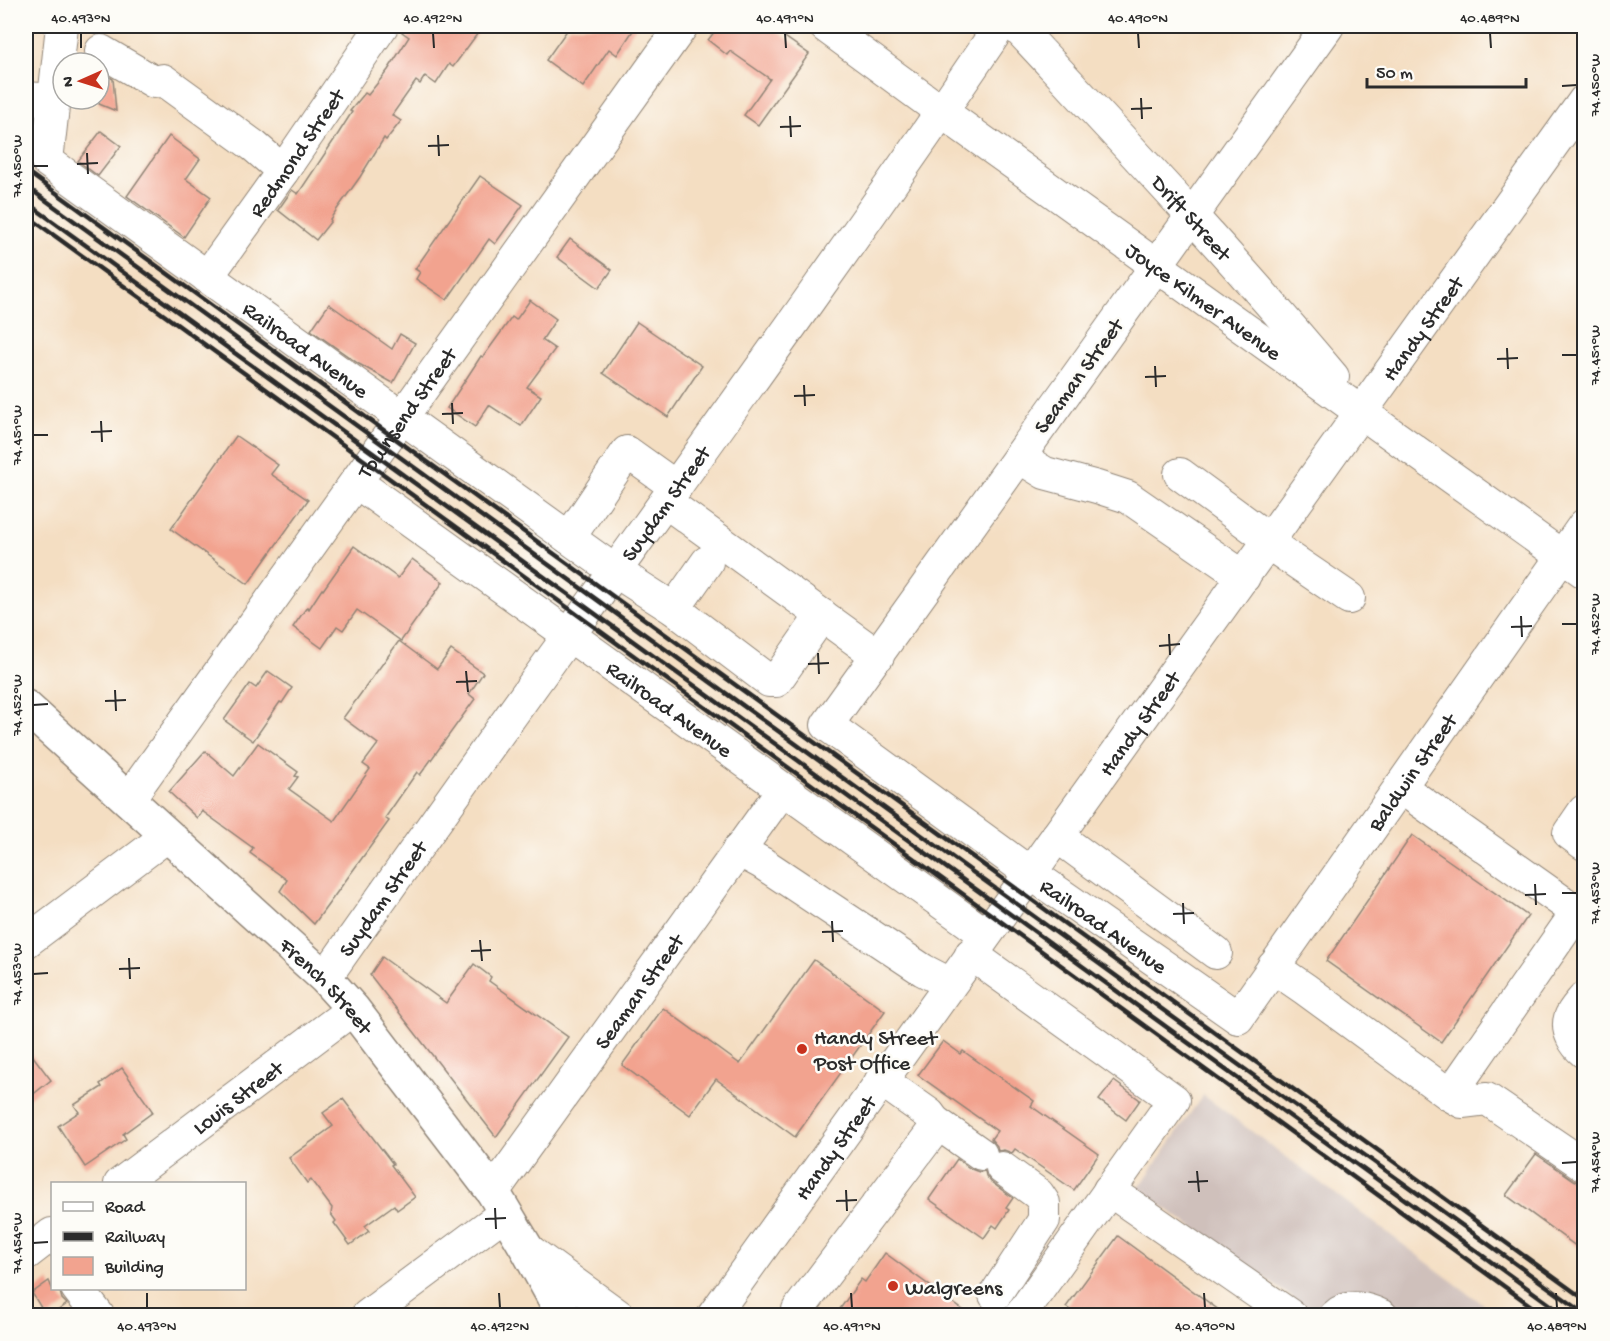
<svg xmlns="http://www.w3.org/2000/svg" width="1610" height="1341" viewBox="0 0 1610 1341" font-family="'Gochi Hand',sans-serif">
<rect width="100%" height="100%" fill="#fdfcf7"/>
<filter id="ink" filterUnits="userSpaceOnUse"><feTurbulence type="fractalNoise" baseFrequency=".0167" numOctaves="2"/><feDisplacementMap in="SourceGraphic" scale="12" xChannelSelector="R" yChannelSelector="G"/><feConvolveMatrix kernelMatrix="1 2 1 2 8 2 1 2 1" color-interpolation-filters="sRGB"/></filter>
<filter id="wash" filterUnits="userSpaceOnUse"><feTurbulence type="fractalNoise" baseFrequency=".008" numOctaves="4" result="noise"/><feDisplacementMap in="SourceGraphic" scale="24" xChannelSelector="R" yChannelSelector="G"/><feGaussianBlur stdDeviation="1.35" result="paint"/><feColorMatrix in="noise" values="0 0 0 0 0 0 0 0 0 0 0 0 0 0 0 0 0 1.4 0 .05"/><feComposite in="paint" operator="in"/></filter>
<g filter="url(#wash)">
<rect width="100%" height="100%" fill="#f4dec2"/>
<!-- industrial -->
<polygon fill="#cfc0bb" points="1203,1095 1468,1293 1498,1315 1317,1315 1138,1189"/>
<g id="blocks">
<!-- building -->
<g fill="#f2a38f">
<polygon points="400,26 483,26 453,67 449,64 436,84 425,76 420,84 416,81 392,115 401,121 386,140 384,138 360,177 330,219 331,221 316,240 278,210 292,190 298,194 338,134 352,112 350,111 365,93 368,95 388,70 409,37 399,30"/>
<polygon points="570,26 636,26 617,55 609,49 583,87 546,60"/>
<polygon points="719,26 769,26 809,54 758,125 744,115 770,79 730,51 727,55 708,40"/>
<polygon points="99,71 113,79 116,111 99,104"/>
<polygon points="101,131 121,146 98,176 78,161"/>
<polygon points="169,136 200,159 186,179 211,197 184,237 127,196"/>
<polygon points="480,176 523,205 495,244 489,239 447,300 416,279 420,272 415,269"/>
<polygon points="570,239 612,270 599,288 557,257"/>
<polygon points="530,300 556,319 542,340 555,349 527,387 541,396 521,426 489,405 475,427 447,408 481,356 483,357 512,317 516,320"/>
<polygon points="329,304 392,349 400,334 415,343 393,383 359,364 311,330"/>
<polygon points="637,322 702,366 668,417 603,373"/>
<polygon points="236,436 278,465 271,474 308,500 248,584 171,529"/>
<polygon points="354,546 398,578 412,559 443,582 401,641 357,610 343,630 337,626 322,648 293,627 307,607 309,609 322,589 323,590"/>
<polygon points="399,641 437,669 451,650 483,673 469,694 475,699 420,775 417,772 385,818 389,821 314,924 280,891 287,880 250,853 253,848 202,811 197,818 169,792 205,751 234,776 258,743 298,772 295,776 298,777 289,789 334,821 370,769 363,764 378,744 343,718"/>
<polygon points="268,671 292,688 282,703 280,702 253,741 224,720 250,684 256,688"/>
<polygon points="1412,835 1528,916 1441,1042 1326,961"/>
<polygon points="382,957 446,1003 474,964 491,977 489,981 568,1037 496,1137 370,975"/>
<polygon points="814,960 885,1011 795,1137 716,1079 690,1115 622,1065 663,1008 740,1064"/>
<polygon points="943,1041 961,1054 963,1051 1034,1101 1031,1106 1099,1154 1074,1190 1015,1149 1012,1153 1004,1150 998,1151 997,1146 991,1139 997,1131 918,1075"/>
<polygon points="26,1047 51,1080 26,1100"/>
<polygon points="122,1068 153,1112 123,1134 126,1139 85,1167 58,1126 79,1112 74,1105 102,1087 100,1084"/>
<polygon points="1114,1081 1140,1100 1126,1120 1099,1100"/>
<polygon points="343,1099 393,1164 391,1165 415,1197 397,1210 394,1205 365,1226 369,1231 350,1245 334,1223 336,1221 331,1214 332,1208 311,1180 307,1183 289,1158 333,1126 323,1113"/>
<polygon points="1536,1154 1574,1180 1584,1185 1584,1252 1506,1195"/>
<polygon points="957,1159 971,1169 979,1172 985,1171 986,1176 991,1182 1013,1198 1006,1208 1009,1210 997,1228 993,1225 984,1238 929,1199"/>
<polygon points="1118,1236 1227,1316 1078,1316 1066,1307"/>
<polygon points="885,1253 971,1316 835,1316 861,1279 865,1282"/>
<polygon points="49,1281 52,1288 59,1288 62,1299 67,1304 50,1316 46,1316 32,1293"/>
</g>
</g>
</g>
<g filter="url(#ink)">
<use href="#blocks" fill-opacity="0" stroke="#908476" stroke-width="1.5"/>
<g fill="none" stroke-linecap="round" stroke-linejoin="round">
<!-- minor casing -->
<g stroke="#908476" stroke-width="34">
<g id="minor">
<path id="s1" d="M62,26L47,161L569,538L615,571L674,609L769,681H776L822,615"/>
<path id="s2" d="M825,26L942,112L1584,572"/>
<path id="s3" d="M1016,26C1123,141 1232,256 1333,377"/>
<path id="s4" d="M1328,26L827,725L1030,873L1238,1018L1584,525"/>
<polyline points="101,51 154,82 163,80 254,146 283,171"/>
<polyline points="26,98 54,100"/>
<path id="s5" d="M207,277L283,171L382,26"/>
<polyline points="1019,457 1045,473 1097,487 1128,497 1244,577"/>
<polyline points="1180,474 1270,540"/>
<path id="s6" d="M356,482L985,934"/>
<polyline points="666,502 878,656"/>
<polyline points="569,538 627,452 676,487"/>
<polyline points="1268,543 1349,598"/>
<polyline points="674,609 707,562"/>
<polyline points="1400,787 1584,917"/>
<path id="s7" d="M128,800C313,542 497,283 682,26"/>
<polyline points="1584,811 1569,833 1584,844"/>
<polyline points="1057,836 1216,953"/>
<polyline points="738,850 762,863 923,970 950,984"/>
<polyline points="26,942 167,836"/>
<polyline points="971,954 1174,1100 1020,1316"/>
<polyline points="1273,967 1305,989 1450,1095 1462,1102 1487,1099 1584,1165"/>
<path id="s8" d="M325,978C406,863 487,748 570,634C715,432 861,231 1000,26"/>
<path d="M1584,998C1580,1003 1572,1011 1570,1018C1566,1031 1575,1045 1584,1052"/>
<polyline points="1450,1095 1577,912"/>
<polyline points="934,1121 981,1154"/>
<path id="s9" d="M120,1184L353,1009"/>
<polyline points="1109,1190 1291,1316"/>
<path id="s10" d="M493,1192L783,789"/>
<polyline points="527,1249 619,1316"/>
<polyline points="26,1254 52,1234"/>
<polyline points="77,1288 98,1315"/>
<polyline points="995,1295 1044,1220 1044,1203 1038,1194 1002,1168"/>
<polyline points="367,1316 505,1213"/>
<path id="s11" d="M713,1316L1584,101"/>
<polyline points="798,1316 798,1310 933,1131 934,1121 929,1114 881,1080"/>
<path d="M1335,1316C1348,1303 1368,1309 1382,1316"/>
</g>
</g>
<!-- major casing -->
<g stroke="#908476" stroke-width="36">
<g id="major">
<path id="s12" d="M26,707L325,978L353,1009L493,1192L527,1249L564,1316"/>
</g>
</g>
<!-- minor -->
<use href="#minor" stroke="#fff" stroke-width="32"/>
<!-- major -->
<use href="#major" stroke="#fff" stroke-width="33"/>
<!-- rail -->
<g stroke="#2b2b2b" stroke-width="4.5">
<polyline points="26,171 1228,1042 1584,1299"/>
<polyline points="26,186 1221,1052 1584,1313"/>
<polyline points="26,202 1566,1316"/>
<polyline points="26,215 1545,1316"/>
</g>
</g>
</g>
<!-- ticks -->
<path fill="none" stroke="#2b2b2b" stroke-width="2" d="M81,33V48M433,33L434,48M785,33L786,48M1138,33L1139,48M1490,33L1491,48M1562,86L1577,85M1141,98L1142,119M1131,109L1152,108M790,116L791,137M780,127L801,126M438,135L439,156M428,146L449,145M87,153L88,174M77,164L98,163M33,166H48M1507,348L1508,369M1562,355H1577M1497,359L1518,358M1155,366L1156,387M1145,377L1166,376M804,385L805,406M794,396L815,395M452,403L453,424M442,414L463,413M101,421L102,442M91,432L112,431M33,435H48M1521,616L1522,637M1562,624H1577M1511,627L1532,626M1169,634L1170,655M1159,646L1180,644M818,653L819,674M808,664L829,663M466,671L468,692M456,682L477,681M115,690L116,711M105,701L126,700M33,705L48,704M1535,884L1536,905M1562,893H1577M1525,895L1546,894M1183,903L1184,924M1173,914L1194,913M832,921L833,942M822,932L843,931M480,940L482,961M471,951L491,950M129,958L130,979M119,969L140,968M33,974L48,973M1562,1163L1577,1162M1197,1171L1199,1192M1188,1182L1208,1181M846,1190L847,1211M836,1201L857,1200M495,1208L496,1229M485,1219L506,1218M33,1243L48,1242M147,1293V1308M499,1293L500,1308M851,1293L852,1308M1204,1293L1205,1308M1556,1293L1557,1308"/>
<!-- markers -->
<g fill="#c8321e" stroke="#fdfcf7" stroke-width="2">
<circle cx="802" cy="1049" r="6"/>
<circle cx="893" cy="1286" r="6"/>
</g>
<g text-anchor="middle" stroke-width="5" stroke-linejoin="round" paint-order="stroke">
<!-- street labels -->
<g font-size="22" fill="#2b2b2b" stroke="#fdfcf7">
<text dy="8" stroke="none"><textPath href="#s5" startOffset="153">Redmond Street</textPath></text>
<text dy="8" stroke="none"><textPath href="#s3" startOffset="260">Drift Street</textPath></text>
<text dy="8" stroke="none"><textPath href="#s2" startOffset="468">Joyce Kilmer Avenue</textPath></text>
<text dy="8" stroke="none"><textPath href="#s11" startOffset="1216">Handy Street</textPath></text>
<text dy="8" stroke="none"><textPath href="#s1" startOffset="456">Railroad Avenue</textPath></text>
<text transform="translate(1077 375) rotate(-54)" y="8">Seaman Street</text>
<text dy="8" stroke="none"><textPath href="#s7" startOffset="477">Townsend Street</textPath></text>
<text dy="8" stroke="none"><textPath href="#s8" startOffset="584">Suydam Street</textPath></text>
<text dy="8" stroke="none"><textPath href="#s6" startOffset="387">Railroad Avenue</textPath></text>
<text dy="8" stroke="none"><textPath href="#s11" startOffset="730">Handy Street</textPath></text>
<text dy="8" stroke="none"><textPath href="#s4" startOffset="1666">Baldwin Street</textPath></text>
<text dy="8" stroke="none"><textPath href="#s8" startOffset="98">Suydam Street</textPath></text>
<text dy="8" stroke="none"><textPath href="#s4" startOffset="1202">Railroad Avenue</textPath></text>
<text dy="8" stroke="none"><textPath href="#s12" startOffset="410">French Street</textPath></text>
<text dy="8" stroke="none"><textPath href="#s10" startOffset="248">Seaman Street</textPath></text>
<text dy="8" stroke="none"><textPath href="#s9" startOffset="146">Louis Street</textPath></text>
<text dy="8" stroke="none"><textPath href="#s11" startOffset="208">Handy Street</textPath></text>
</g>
<!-- poi labels -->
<g font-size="22" fill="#2b2b2b" stroke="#fdfcf7" text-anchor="start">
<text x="814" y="1044">Handy Street<tspan x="814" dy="25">Post Office</tspan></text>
<text x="905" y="1294">Walgreens</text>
</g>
</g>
<!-- margin -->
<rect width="1610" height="1341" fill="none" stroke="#fdfcf7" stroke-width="66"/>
<!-- legend -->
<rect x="51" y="1182" width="195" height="108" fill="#fdfcf7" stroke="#a9a8a5" stroke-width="1.5"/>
<rect x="63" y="1202" width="30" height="9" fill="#ffffff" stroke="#a9a8a5" stroke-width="1.5"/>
<text x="105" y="1212" font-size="18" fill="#2b2b2b">Road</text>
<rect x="63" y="1232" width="30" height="9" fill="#2b2b2b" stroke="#a9a8a5" stroke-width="1.5"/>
<text x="105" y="1242" font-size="18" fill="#2b2b2b">Railway</text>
<rect x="63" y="1257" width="30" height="18" fill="#f2a38f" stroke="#a9a8a5" stroke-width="1.5"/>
<text x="105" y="1272" font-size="18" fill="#2b2b2b">Building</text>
<!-- north arrow -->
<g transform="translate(81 81) rotate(267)"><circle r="28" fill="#fdfcf7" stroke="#a9a8a5" stroke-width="1.5"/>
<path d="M0-4.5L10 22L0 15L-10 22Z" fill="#c8321e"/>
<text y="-9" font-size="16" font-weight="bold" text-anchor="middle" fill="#2b2b2b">N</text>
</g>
<!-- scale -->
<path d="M1367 78v9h159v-9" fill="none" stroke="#2b2b2b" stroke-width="3"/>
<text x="1376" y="78" font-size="18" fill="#2b2b2b" stroke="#fdfcf7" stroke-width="4.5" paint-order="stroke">50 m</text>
<rect x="33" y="33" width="1544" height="1275" fill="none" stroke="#2b2b2b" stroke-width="2"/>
<g font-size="15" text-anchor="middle" fill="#2b2b2b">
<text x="81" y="22">40.493°N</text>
<text x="433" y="22">40.492°N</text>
<text x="785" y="22">40.491°N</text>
<text x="1138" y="22">40.490°N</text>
<text x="1490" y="22">40.489°N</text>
<text transform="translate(1594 85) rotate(-90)" y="5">74.450°W</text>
<text transform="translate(16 166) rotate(-90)" y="5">74.450°W</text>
<text transform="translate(1594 355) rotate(-90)" y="5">74.451°W</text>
<text transform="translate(16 435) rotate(-90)" y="5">74.451°W</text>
<text transform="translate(1594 624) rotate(-90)" y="5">74.452°W</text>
<text transform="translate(16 705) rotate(-90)" y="5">74.452°W</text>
<text transform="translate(1594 893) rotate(-90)" y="5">74.453°W</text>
<text transform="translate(16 974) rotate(-90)" y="5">74.453°W</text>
<text transform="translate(1594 1162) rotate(-90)" y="5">74.454°W</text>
<text transform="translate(16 1243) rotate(-90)" y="5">74.454°W</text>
<text x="147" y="1330">40.493°N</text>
<text x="500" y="1330">40.492°N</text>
<text x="852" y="1330">40.491°N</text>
<text x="1205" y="1330">40.490°N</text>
<text x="1557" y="1330">40.489°N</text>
</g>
</svg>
